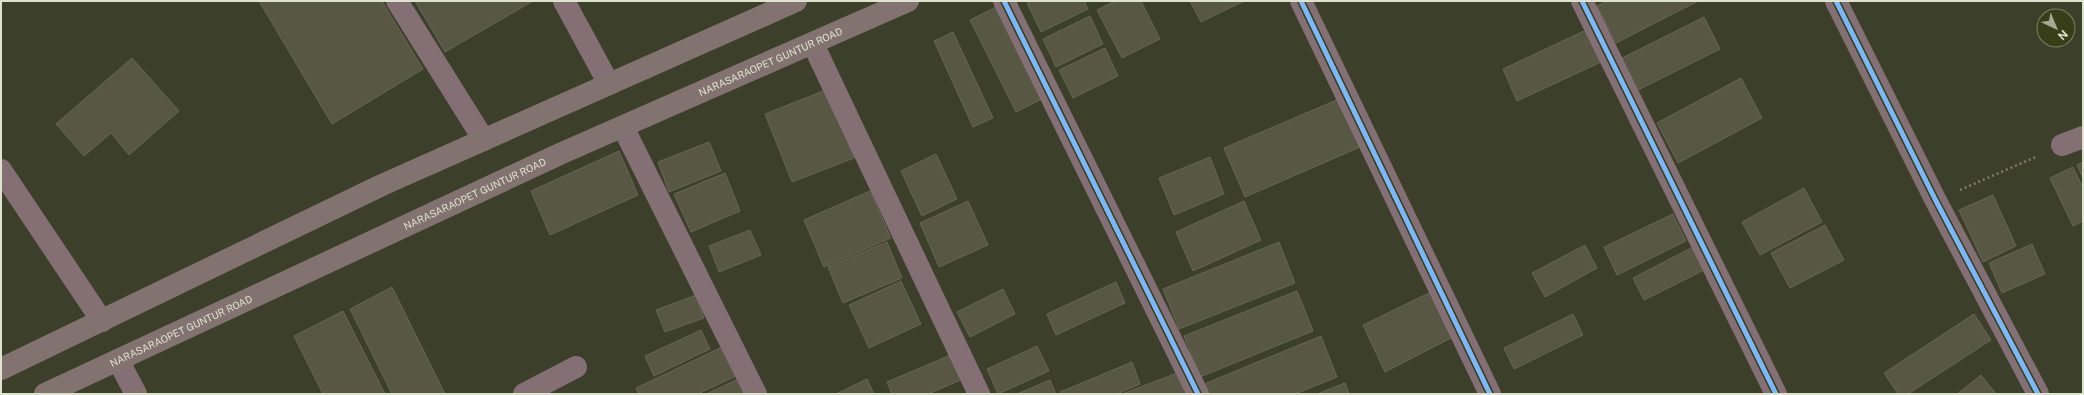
<svg xmlns="http://www.w3.org/2000/svg" width="2084" height="395" viewBox="0 0 2084 395" font-family="'Public Sans',sans-serif">
<rect width="100%" height="100%" fill="#3c3f2a"/>
<!-- building -->
<g fill="#575744" stroke="#656654">
<polygon points="259,1 382,1 423,69 332,124"/>
<polygon points="415,1 533,1 445,52"/>
<polygon points="1032,1 1084,1 1088,9 1041,32 1027,3"/>
<polygon points="1115,1 1141,1 1160,39 1122,58 1097,10"/>
<polygon points="1190,1 1244,1 1201,22"/>
<polygon points="1607,1 1698,1 1616,43 1597,6"/>
<polygon points="998,6 1044,98 1016,112 970,20"/>
<polygon points="1090,16 1103,44 1056,67 1043,39"/>
<polygon points="1704,17 1720,49 1634,92 1618,60"/>
<polygon points="1586,30 1601,62 1517,101 1503,69"/>
<polygon points="953,32 993,118 973,127 934,41"/>
<polygon points="1105,48 1118,76 1073,98 1059,70"/>
<polygon points="132,58 179,111 129,155 111,133 84,156 56,124"/>
<polygon points="1741,78 1762,118 1678,163 1657,123"/>
<polygon points="828,89 854,158 792,182 765,114"/>
<polygon points="1346,96 1367,144 1245,197 1224,148"/>
<polygon points="709,142 721,171 669,192 658,162"/>
<polygon points="619,151 638,195 550,235 531,191"/>
<polygon points="936,154 957,199 922,216 901,171"/>
<polygon points="1210,157 1224,194 1174,215 1159,178"/>
<polygon points="2083,162 2083,178 2077,165"/>
<polygon points="2073,167 2083,188 2083,221 2073,226 2050,178"/>
<polygon points="725,173 740,211 691,232 674,194"/>
<polygon points="1804,188 1822,222 1760,255 1742,222"/>
<polygon points="870,191 891,238 824,267 804,220"/>
<polygon points="1993,195 2016,246 1983,262 1959,210"/>
<polygon points="968,201 988,245 939,267 920,223"/>
<polygon points="1244,201 1261,240 1193,271 1176,232"/>
<polygon points="1673,214 1686,241 1617,275 1604,247"/>
<polygon points="1825,225 1844,260 1790,288 1771,253"/>
<polygon points="750,230 761,255 719,272 709,246"/>
<polygon points="887,242 902,278 843,303 828,267"/>
<polygon points="1279,242 1295,283 1179,329 1163,289"/>
<polygon points="2032,244 2045,274 2002,293 1989,263"/>
<polygon points="1585,245 1597,268 1545,297 1532,273"/>
<polygon points="1695,246 1706,269 1644,300 1633,278"/>
<polygon points="901,281 921,324 869,348 849,305"/>
<polygon points="1116,282 1125,303 1056,335 1047,314"/>
<polygon points="392,287 445,394 392,394 350,309"/>
<polygon points="1003,289 1015,314 970,337 957,312"/>
<polygon points="1297,291 1313,331 1200,377 1184,336"/>
<polygon points="1431,292 1453,337 1385,372 1363,325"/>
<polygon points="696,295 704,318 665,332 656,310"/>
<polygon points="343,311 385,394 323,394 294,336"/>
<polygon points="1573,314 1583,335 1514,369 1504,348"/>
<polygon points="1974,314 1991,340 1908,394 1898,394 1884,373"/>
<polygon points="701,330 710,349 654,376 645,356"/>
<polygon points="1321,336 1337,377 1295,394 1208,394 1204,384"/>
<polygon points="1037,346 1049,371 998,394 987,369"/>
<polygon points="722,347 736,376 698,394 639,394 636,388"/>
<polygon points="953,354 963,379 928,394 892,394 887,382"/>
<polygon points="1132,362 1140,384 1117,394 1061,394 1060,392"/>
<polygon points="1180,372 1188,394 1122,394"/>
<polygon points="1981,375 1996,394 1957,394"/>
<polygon points="738,379 745,394 706,394"/>
<polygon points="867,379 874,394 836,394"/>
<polygon points="1050,380 1056,394 1017,394"/>
<polygon points="1345,383 1349,394 1317,394"/>
</g>
<g fill="none" stroke-linecap="round" stroke-linejoin="round">
<!-- path -->
<polyline stroke="#837675" stroke-width="2.5" stroke-dasharray="2 3" stroke-linecap="butt" points="1960,190 2038,156"/>
<!-- street -->
<g stroke="#836f74" stroke-width="22">
<polyline points="397,1 484,140"/>
<polyline points="564,1 609,84"/>
<polyline points="1004,1 1198,394"/>
<polyline points="1301,1 1490,394"/>
<polyline points="1582,1 1776,394"/>
<polyline points="1836,1 1936,201 2038,394"/>
<polyline points="813,44 979,394"/>
<polyline points="623,127 756,394"/>
<polyline points="2062,145 2083,137"/>
<polyline points="1,170 102,321"/>
<polyline points="118,360 136,394"/>
<polyline points="524,394 576,367"/>
</g>
<!-- highway -->
<g stroke="#827371" stroke-width="22">
<polyline points="1,369 382,185 796,1"/>
<path id="s1" d="M45,394L562,153L908,1"/>
</g>
<!-- cycleway casing -->
<g stroke="#383e17" stroke-width="8">
<g id="cycleway">
<polyline points="1004,1 1198,394"/>
<polyline points="1301,1 1490,394"/>
<polyline points="1582,1 1776,394"/>
<polyline points="1836,1 1936,201 2038,394"/>
</g>
</g>
<!-- cycleway -->
<use href="#cycleway" stroke="#7ab7fb" stroke-width="5"/>
</g>
<g text-anchor="middle" stroke-width="3" stroke-linejoin="round" paint-order="stroke">
<!-- street labels -->
<g font-size="10" fill="#dee3cd" stroke="#383e17">
<text dy="4" stroke="none"><textPath href="#s1" startOffset="798">NARASARAOPET GUNTUR ROAD</textPath></text>
<text dy="4" stroke="none"><textPath href="#s1" startOffset="474">NARASARAOPET GUNTUR ROAD</textPath></text>
<text dy="4" stroke="none"><textPath href="#s1" startOffset="150">NARASARAOPET GUNTUR ROAD</textPath></text>
</g>
</g>
<!-- border -->
<rect width="2084" height="395" fill="none" stroke="#dee3cd" stroke-width="4"/>
<!-- north arrow -->
<g transform="translate(2056 28) rotate(136)"><circle r="19" fill="#383e17" stroke="#7a8060"/>
<path d="M0-3L7 15L0 10L-7 15Z" fill="#a5aa94"/>
<text y="-6" font-size="11" font-weight="bold" text-anchor="middle" fill="#dee3cd">N</text>
</g>
</svg>
